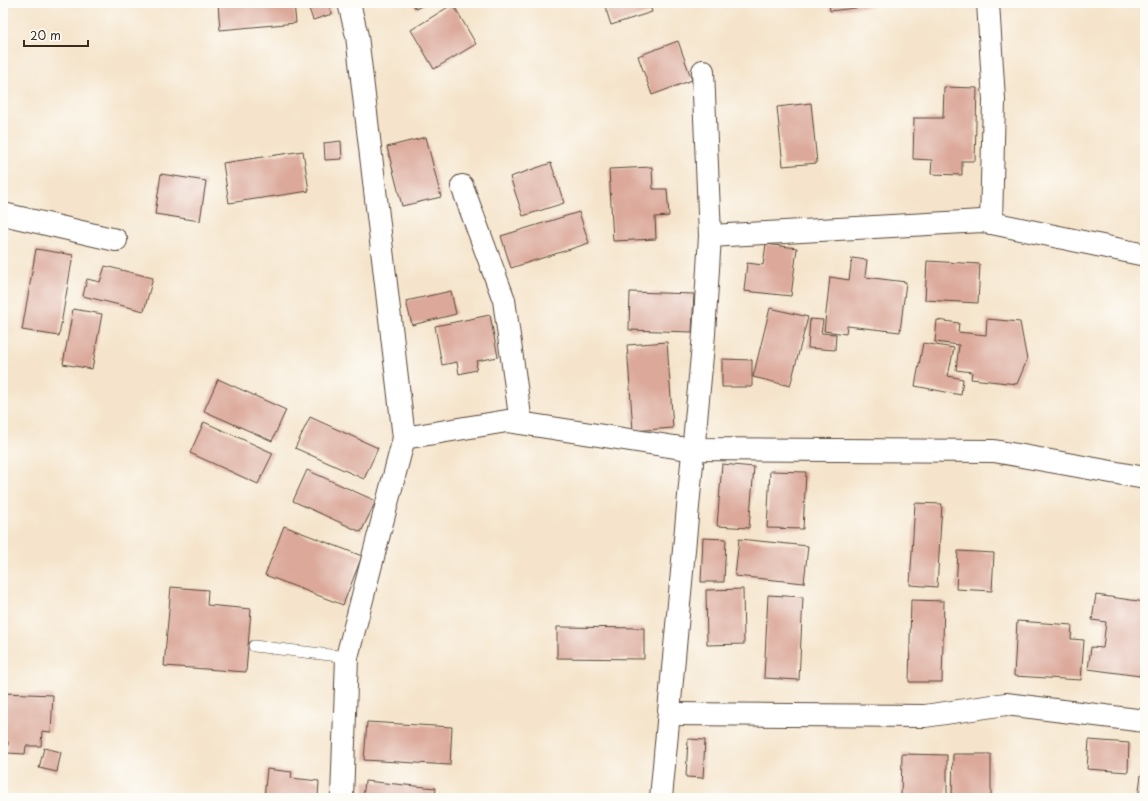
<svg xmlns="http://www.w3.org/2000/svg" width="1148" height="801" viewBox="0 0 1148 801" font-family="'Playpen Sans',sans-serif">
<rect width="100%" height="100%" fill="#fdfcf7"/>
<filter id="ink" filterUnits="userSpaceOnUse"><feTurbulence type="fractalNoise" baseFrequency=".025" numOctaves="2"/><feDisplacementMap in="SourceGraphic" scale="8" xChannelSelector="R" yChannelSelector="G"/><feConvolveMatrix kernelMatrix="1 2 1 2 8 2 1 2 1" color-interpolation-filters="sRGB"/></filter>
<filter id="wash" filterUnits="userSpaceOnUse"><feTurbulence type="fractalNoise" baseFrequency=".012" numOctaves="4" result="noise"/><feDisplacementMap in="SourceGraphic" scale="16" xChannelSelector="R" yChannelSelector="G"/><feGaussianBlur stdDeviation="0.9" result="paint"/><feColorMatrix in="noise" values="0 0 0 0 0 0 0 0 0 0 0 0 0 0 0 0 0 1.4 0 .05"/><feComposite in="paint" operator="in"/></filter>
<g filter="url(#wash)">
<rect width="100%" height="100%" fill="#f5e4cb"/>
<g id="blocks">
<!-- building -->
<g fill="#dba89a">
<polygon points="218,3 294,3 296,23 220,30"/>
<polygon points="307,3 328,3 332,14 313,20"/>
<polygon points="412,3 426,3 416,9"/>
<polygon points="604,3 649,3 652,12 611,25"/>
<polygon points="829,3 871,3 872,6 830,11"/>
<polygon points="453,4 476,44 434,69 411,30"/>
<polygon points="678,41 692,80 652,95 638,56"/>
<polygon points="944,87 977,88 975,161 962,161 962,175 931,174 932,160 913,159 914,118 943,118"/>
<polygon points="811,103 817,163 783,166 777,107"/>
<polygon points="426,137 441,197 402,206 387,147"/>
<polygon points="341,141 342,159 325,160 324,143"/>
<polygon points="303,151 309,191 229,203 223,163"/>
<polygon points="551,163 564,203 523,216 510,177"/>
<polygon points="652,167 653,189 667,189 669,216 655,217 656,239 613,241 609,169"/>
<polygon points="161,174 206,181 200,221 155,214"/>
<polygon points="579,212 589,243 511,268 501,236"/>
<polygon points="766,244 797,248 791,296 744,291 747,263 763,265"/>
<polygon points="36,249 73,255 59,336 22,330"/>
<polygon points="852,258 867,260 865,277 906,282 900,332 847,326 846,334 824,331 830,277 849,280"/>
<polygon points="927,261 980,264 978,303 925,300"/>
<polygon points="105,266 153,278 144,311 83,296 87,279 100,282"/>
<polygon points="451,291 456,314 412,325 406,301"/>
<polygon points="630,292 694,294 692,332 629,330"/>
<polygon points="770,308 808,317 790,386 753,377"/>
<polygon points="73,309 102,314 92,369 63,364"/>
<polygon points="490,315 498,357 477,361 476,370 459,374 457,362 442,365 435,326"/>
<polygon points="810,319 823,320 821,333 836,334 835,350 808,348"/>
<polygon points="987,319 1020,322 1027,360 1017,384 971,379 972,372 956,370 959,345 935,342 937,320 959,323 958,332 986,335"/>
<polygon points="667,342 673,428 633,431 627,345"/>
<polygon points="923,343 954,348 948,376 963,379 961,395 915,386"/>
<polygon points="722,359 752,360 752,387 722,387"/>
<polygon points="218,379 286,410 272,441 204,411"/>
<polygon points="310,417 378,448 364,479 295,448"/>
<polygon points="204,422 273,453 258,484 190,453"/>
<polygon points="722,464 754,467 749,528 717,526"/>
<polygon points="307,470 376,501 361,532 293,501"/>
<polygon points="770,471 806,472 803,529 767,528"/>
<polygon points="915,503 942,504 937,587 910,585"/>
<polygon points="284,526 362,556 343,605 265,575"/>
<polygon points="703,538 726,539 724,582 701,582"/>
<polygon points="739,539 808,546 804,583 735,576"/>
<polygon points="958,551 994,553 992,591 956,589"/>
<polygon points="171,587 208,590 207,605 251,609 246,672 164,666"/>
<polygon points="743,589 744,644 707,645 706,590"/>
<polygon points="768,595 803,597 799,680 764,678"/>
<polygon points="1096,595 1145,602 1145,641 1140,676 1088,669 1091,647 1103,648 1106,622 1092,620"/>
<polygon points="911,600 944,601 942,682 909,682"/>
<polygon points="1017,621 1072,625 1071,639 1084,640 1081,680 1014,676"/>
<polygon points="557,627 644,628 644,659 557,658"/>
<polygon points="3,693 53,695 51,732 42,731 41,746 26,746 25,754 7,753 8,742 3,742"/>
<polygon points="367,722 452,727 450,765 364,760"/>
<polygon points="688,739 705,740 703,778 686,777"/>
<polygon points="1089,740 1129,743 1128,772 1087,769"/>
<polygon points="44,748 61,752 57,772 39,768"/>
<polygon points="902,754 947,755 947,798 901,798"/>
<polygon points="953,754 991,754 991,798 952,798"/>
<polygon points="1144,755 1145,755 1145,769 1142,769"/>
<polygon points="267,769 292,772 291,778 319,781 318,798 264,798"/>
<polygon points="1141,775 1145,775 1145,798 1138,798"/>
<polygon points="365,781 436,788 435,798 363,798"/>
</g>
</g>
</g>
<g filter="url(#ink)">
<use href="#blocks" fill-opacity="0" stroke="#574638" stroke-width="1"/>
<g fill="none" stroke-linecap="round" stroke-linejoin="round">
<!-- lane casing -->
<g stroke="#574638" stroke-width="12">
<polyline id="lane" points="254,646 347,657"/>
</g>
<!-- street casing -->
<g stroke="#574638" stroke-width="24">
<g id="street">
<polyline points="988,3 994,100 991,223"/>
<polyline points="462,186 504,300 521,423"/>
<polyline points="3,214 116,240"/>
<polyline points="710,236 982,221 1145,255"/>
<polyline points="404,438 507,421 688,449 994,451 1145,478"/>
<polyline points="669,714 925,716 1006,704 1145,721"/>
<polyline points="342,798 347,657 404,438 357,36 349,3"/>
<polyline points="661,798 704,334 710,236 703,71"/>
</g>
</g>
<!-- lane -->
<use href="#lane" stroke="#fff" stroke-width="11"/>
<!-- street -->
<use href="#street" stroke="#fff" stroke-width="22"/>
</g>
</g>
<!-- margin -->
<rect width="1148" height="801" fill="none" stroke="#fdfcf7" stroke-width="16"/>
<!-- scale -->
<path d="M24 40v6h64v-6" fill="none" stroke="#3b2a1e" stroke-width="2"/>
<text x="30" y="40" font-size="12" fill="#3b2a1e" stroke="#fdfcf7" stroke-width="3" paint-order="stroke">20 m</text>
</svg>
